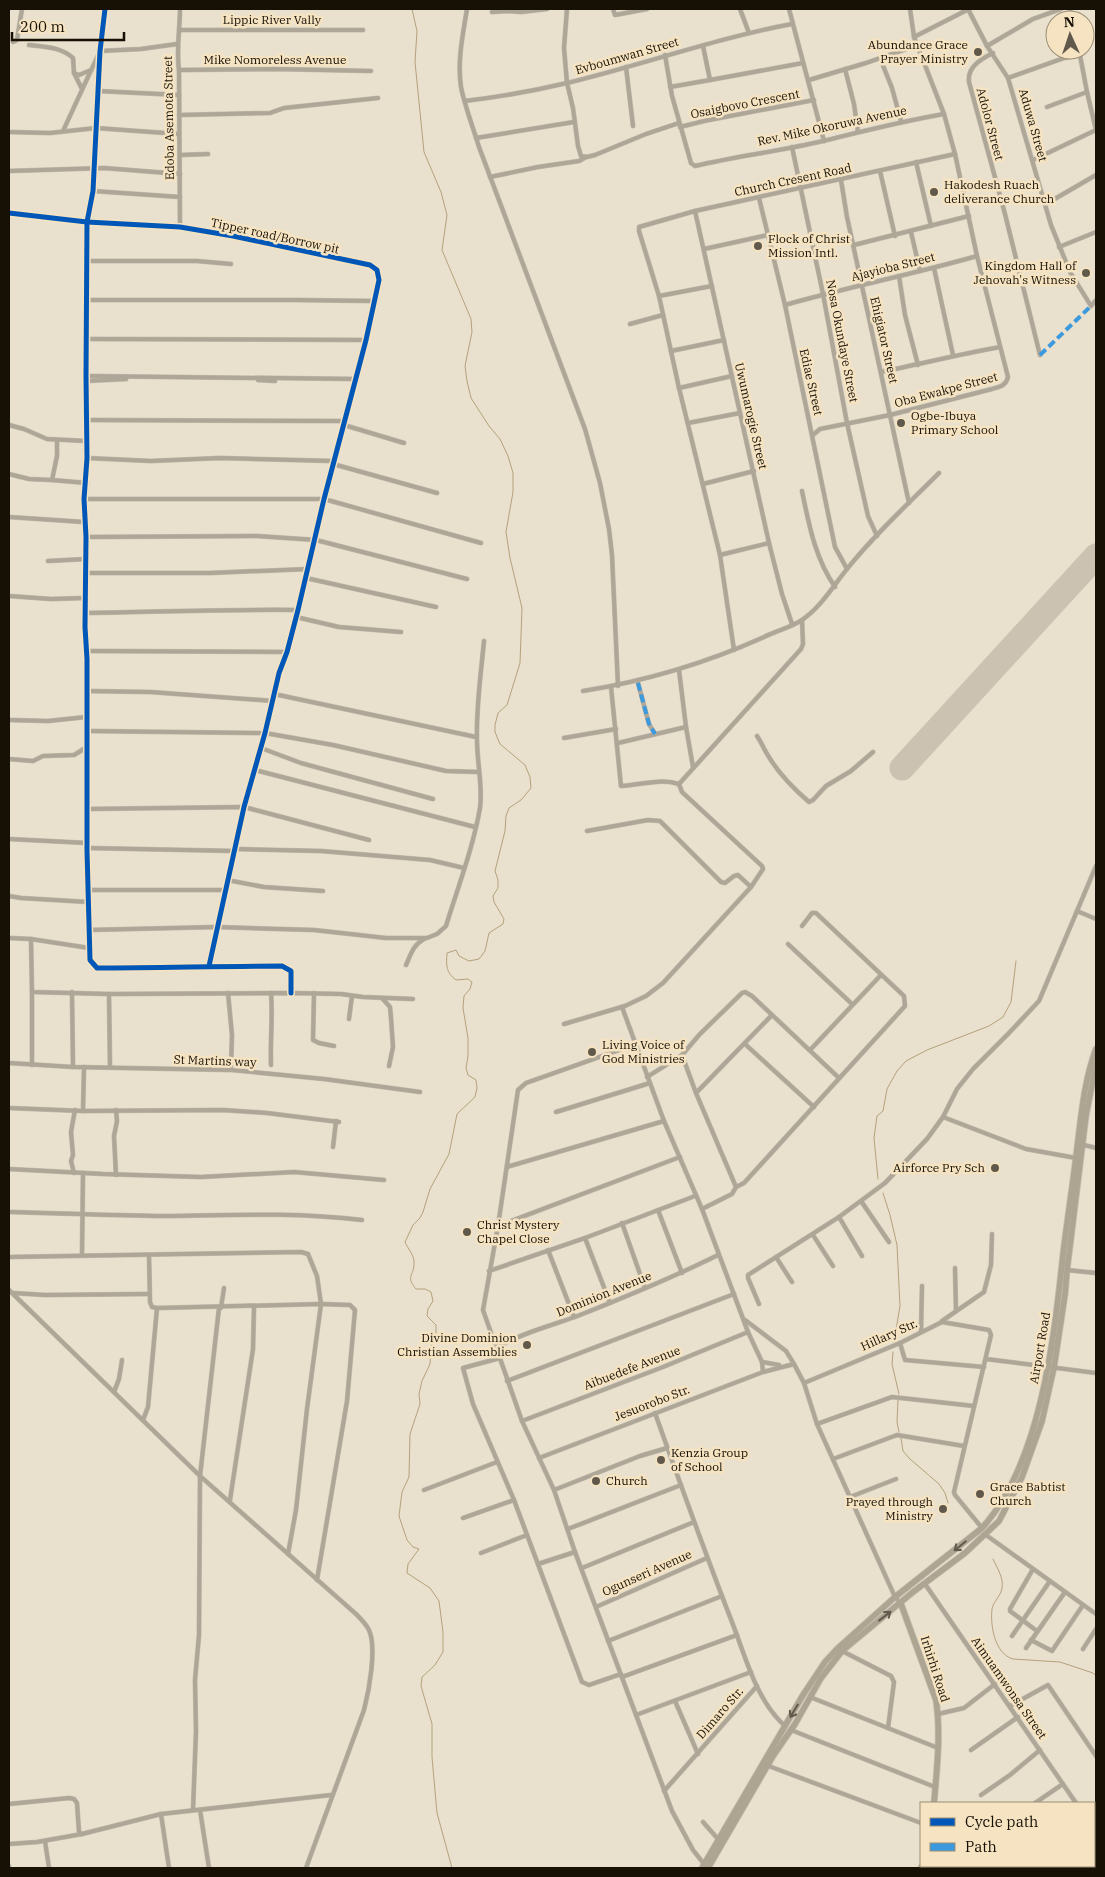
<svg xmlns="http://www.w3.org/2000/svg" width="1105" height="1877" viewBox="0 0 1105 1877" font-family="'IBM Plex Serif',serif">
<rect width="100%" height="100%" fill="#e9e0cd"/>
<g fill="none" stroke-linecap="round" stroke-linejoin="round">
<!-- stream -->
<g stroke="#b5a27c" stroke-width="1">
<path d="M412,9L417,31L415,62L424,152L441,192L447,215L442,250L471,319L472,332L465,366L467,381L471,398L489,426L500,439L508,456L513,473V492L506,532L510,558L522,608L520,663L507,705L498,713L495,725V732L500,744L525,765L530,777L531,788L521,800L509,808L506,816L505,831L495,871L498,880V888L493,896L494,902L504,919L503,924L489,933L485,951L479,959L469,961L459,956L456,950L447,953C446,965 446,973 456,980L468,979L472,982L470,989L464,996L463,1008L468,1038V1056L466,1068L468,1075L476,1080L477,1088L475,1097L457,1114L449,1154L430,1189L423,1212L420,1218L413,1225L405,1242C408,1249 415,1256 414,1264C414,1276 405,1276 416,1289H425L431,1292L433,1301L428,1309L427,1316L436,1325V1333L431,1347L430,1364L422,1381L419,1394L420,1404L410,1434L409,1477L402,1492L399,1516L407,1540L413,1547L419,1549L408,1564L407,1573L430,1588L439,1601L443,1632V1652L435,1665L422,1677L421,1686L432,1724V1757L437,1813L452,1868"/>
<polyline points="878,1179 874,1138 877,1116 883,1111 887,1089 897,1071 906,1061 927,1050 989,1026 1003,1017 1011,1002 1016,961"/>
<polyline points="883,1193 890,1215 897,1245 900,1306 894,1342"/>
<polyline points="893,1352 892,1364 899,1394"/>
<polyline points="898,1400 897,1422 899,1432"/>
<polyline points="901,1438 903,1451 910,1459 939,1484 945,1493 948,1503"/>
<path d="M993,1559C997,1568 1004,1578 1002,1588C1001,1596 993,1602 992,1609C990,1626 995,1654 1013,1659L1060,1662L1093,1673L1096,1676"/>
</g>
<!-- runway -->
<polyline stroke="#cbc2b2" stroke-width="25" points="902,768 1096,556"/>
<!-- street casing -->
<g stroke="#c5beb0" stroke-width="5">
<g id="street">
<path d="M105,9L100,51L93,191L87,222L86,376L87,458L84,499L86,537L85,627L87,659V851L90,960L97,968C159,968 220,966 282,966L291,971V993"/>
<path d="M467,9C463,34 457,61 461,87C465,107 473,127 479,147L585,429L600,483L609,529L612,555L618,686"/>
<polyline points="567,9 564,48 567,83 573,108 578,146 581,156 587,157 595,155 646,134 679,123"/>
<polyline points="613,9 615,15 647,9"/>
<polyline points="740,9 749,33"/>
<polyline points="789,9 824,141"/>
<polyline points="968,9 987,46 1008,78 1051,225 1070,272 1091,306 1096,300"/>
<polyline points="1070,9 1072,20"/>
<polyline points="492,12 507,11 521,12 547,9"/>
<polyline points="180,30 363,30"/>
<polyline points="914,37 969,9"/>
<polyline points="13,42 17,40 22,9"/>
<path d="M29,45C45,47 61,47 73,58L74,73L82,89"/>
<polyline points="703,46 710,80 803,63"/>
<polyline points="987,46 1033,19 1061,9"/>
<polyline points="1079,50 1087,92 1096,130"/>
<path d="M993,53C981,59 967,67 969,82L1005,214L1040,355"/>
<path d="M665,55L672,96L691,163L695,166C737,156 781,151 823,141C864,131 903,121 944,114"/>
<polyline points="880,58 892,88 901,121"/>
<polyline points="626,67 633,126"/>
<polyline points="845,69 854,104 858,132"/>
<polyline points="179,70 275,69 371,71"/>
<polyline points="74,73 79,75 91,70"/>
<polyline points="1008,78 1064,58 1080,55"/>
<polyline points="809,80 866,63 918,45"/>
<polyline points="670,87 710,80"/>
<polyline points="98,91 179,95"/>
<path d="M465,101C499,97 533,91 567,83C642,65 716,38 792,24"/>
<polyline points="1047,107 1087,92"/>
<polyline points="179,115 270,113 284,108 378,98"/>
<polyline points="680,127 704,121 814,100"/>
<polyline points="63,131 100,51 141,49 177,44"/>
<polyline points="9,132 50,133 96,128 179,134"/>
<polyline points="476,138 574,122"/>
<polyline points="792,147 823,294 847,423 868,516 877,536"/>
<polyline points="180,155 208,154"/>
<polyline points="1033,160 1096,130"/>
<polyline points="916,162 931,226"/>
<polyline points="9,171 104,168 180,174"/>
<polyline points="880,171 895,236"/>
<polyline points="490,177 538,167 579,161 586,157"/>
<polyline points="841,180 847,217 909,503"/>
<polyline points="93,191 180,197"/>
<polyline points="759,198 785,305 835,547 847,569"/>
<polyline points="1046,204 1096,175"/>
<polyline points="695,211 769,543 782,594 792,624"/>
<polyline points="9,213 87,222 180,227 233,236 370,265 377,270 379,280 366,340 324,499 298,610 287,652 279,673 265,733 244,807 209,966"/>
<path d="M180,227L179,70C176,49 180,29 180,9"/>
<polyline points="911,232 920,271"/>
<polyline points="854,245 969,216"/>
<polyline points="1059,247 1096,232"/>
<polyline points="704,249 768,235"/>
<polyline points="87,261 197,261 231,264"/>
<polyline points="934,268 953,355"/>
<polyline points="899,276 905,315 918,365"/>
<polyline points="659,296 712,286"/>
<polyline points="87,300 295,300 376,301"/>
<path d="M785,305C848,287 914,274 977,256"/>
<polyline points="630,324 663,315"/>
<polyline points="87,339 366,340"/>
<polyline points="671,351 724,340"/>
<path d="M881,372C921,364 960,354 1000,347"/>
<polyline points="86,376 356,379"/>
<polyline points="258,380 275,381"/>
<polyline points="86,381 126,379"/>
<polyline points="679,388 732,376"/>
<polyline points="86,420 344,421"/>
<polyline points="688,423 740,413"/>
<polyline points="9,425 24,429 47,439 86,441"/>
<polyline points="344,425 404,443"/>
<path d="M813,435L820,429L890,415L992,389C999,387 1006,386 1008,377L977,256L955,154L944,114L914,37L910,9"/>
<polyline points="87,458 151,461 220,458 334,461"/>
<polyline points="333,464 437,493"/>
<polyline points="9,474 29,479 52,480 57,456 57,440"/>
<polyline points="52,480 87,483"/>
<polyline points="703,484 754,471"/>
<path d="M802,491C809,525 815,558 835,587"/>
<polyline points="84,499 324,499 481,543"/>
<polyline points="9,517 84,522"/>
<polyline points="86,537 257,536 316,540 467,579"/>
<polyline points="720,555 769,543"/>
<polyline points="48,561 86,559"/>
<polyline points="85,573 210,573 308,569"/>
<polyline points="306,578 436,607"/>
<polyline points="9,596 51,599 85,598"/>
<path d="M85,613C156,612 227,609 298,610"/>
<polyline points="296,617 339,627 401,632"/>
<polyline points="734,650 720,555 679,388 659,296 639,231 639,227 695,211 955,154"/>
<polyline points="86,651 287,652"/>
<polyline points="679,670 686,727 693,767"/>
<polyline points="638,683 649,724 655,734"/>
<polyline points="86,691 150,692 273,701"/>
<path d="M583,691C646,681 706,663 764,637C776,631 792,627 802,620C822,606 833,586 847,569C875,534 908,504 939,473"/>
<polyline points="274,694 476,737"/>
<polyline points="9,720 48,721 86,717"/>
<polyline points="87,731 265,733 333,745 446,771 478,772"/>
<path d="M757,736C762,743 764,750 769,757C779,774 794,789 809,802L813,800L826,786L851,771L873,752"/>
<polyline points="564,738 616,729"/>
<polyline points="618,743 686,727"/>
<polyline points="261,748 301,763 433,799"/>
<polyline points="9,759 33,761 43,756 74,755 87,747"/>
<polyline points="255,770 475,827"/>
<polyline points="679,784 801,649 803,644 802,620"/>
<polyline points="87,809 244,807 369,840"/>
<polyline points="587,831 648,820 660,821 721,882 725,883 734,876 738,875 751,887"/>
<polyline points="9,839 87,843"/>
<polyline points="87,848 235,851"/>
<polyline points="236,849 321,851 430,860 464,868"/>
<polyline points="227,880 264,887 323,891"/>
<polyline points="87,890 224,890"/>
<polyline points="9,896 21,898 88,902"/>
<polyline points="1077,911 1096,919"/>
<path d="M88,930L216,927L314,930L386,938H427L437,934L446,926C458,887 473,848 480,808C483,786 477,763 477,740C476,707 481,673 484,641"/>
<polyline points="9,938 31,939 89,948"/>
<polyline points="31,939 32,992 109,994 291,993 341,994 363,997 413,999"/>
<polyline points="788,944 852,1004"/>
<path d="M406,965C411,954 413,945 424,939"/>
<polyline points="32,992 32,1065"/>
<polyline points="72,992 73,1067"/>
<polyline points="228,993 232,1035 231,1066"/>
<path d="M271,993C273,1017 270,1041 271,1065"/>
<polyline points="314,993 313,1040 319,1043 334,1046"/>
<polyline points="109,994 110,1067"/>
<polyline points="382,998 390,1007 391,1018 393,1047 389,1066"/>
<polyline points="622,1007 664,1121 702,1209 748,1332 762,1362 763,1372"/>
<polyline points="349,1019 352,996"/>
<path d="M564,1024L625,1006L646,996L663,983L751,887L763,869L762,866L682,792L679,784C659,778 641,785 621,786L611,687"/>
<polyline points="636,1044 526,1083 518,1090 498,1226 483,1310 522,1421 554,1490 575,1552 672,1811 693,1850 704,1864"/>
<polyline points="745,1044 814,1107"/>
<polyline points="810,1050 881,975"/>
<polyline points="682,1055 696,1093"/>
<polyline points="9,1063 73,1067 232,1070 324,1079 420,1092"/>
<polyline points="647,1077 682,1055 700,1034 742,993 745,992 752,996 839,1078"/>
<polyline points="9,1108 83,1111 223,1110 267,1113 339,1122"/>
<polyline points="116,1110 117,1121 114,1136 116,1175"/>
<polyline points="83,1111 84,1067"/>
<polyline points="556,1112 650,1083"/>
<polyline points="943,1117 1026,1149 1076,1158"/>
<polyline points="1084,1145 1096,1148"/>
<polyline points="333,1147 336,1121"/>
<polyline points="507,1167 664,1121"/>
<polyline points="9,1169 103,1174 201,1177 294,1172 384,1180"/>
<polyline points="74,1173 71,1161 73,1155 71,1132 75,1110"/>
<polyline points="736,1187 696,1093 772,1015"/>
<polyline points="861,1201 889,1242"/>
<polyline points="702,1209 732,1194 736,1187 744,1183 905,1006 904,996 816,913 812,913 802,926"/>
<polyline points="658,1210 682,1273"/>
<path d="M9,1212C61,1213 113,1216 165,1216C232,1215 295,1212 362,1220"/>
<polyline points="839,1217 862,1256"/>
<polyline points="622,1223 645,1288"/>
<polyline points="498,1226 680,1157"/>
<polyline points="813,1235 833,1266"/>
<polyline points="585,1238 610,1303"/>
<polyline points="548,1250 574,1317"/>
<polyline points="82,1255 83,1173"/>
<polyline points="149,1255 150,1302 152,1307 157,1308 321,1304 350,1305 355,1310 347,1401 317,1580"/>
<polyline points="9,1257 301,1252 308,1254 317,1276 321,1304 307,1409 296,1510 288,1554"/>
<polyline points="776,1257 792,1282"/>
<polyline points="955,1268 956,1311"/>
<polyline points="1067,1270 1096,1273"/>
<polyline points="489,1271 585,1238 695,1196"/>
<path d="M9,1290L200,1476L356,1614C361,1619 366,1624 369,1630C377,1648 369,1691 364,1710L306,1868"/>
<polyline points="13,1293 45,1295 149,1294"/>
<polyline points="759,1304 748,1278 748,1275 839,1217 885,1183 927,1139 943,1117 957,1089 973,1069 1008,1034 1039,1001 1096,866"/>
<polyline points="221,1308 224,1288"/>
<polyline points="745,1320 786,1351 794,1364 804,1383 817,1424 895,1597 901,1604"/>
<polyline points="942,1321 984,1292 991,1265 992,1234"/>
<polyline points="921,1332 922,1286"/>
<polyline points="900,1343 905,1360 984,1367"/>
<path d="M497,1349C506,1338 559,1323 575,1317C623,1298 672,1278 718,1255"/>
<polyline points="500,1358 463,1368 473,1404 514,1500 582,1682 589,1685 621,1674"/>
<polyline points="986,1359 1096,1373"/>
<polyline points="762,1362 779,1365"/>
<polyline points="507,1381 734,1294"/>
<polyline points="804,1383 900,1343 942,1322 989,1330 991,1335 954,1492 955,1495 982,1528"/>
<polyline points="114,1392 119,1379 122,1360"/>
<path d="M655,1413C680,1483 705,1553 732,1622C746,1658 756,1700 785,1726"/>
<polyline points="143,1420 148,1407 157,1308"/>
<polyline points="522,1421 663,1367 748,1332"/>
<polyline points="817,1424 892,1397 974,1406"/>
<polyline points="539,1458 763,1372 794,1364"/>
<polyline points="833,1459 897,1435 964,1446"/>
<polyline points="424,1490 497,1462"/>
<polyline points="554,1490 640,1456 667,1448"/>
<polyline points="850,1497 896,1479"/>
<polyline points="230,1500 253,1349 254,1307"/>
<polyline points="463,1518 514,1500"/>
<polyline points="568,1529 681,1485"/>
<polyline points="986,1535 1096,1614"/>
<polyline points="481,1553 527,1535"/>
<polyline points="538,1564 575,1552"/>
<polyline points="582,1568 694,1522"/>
<polyline points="1033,1569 1010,1609 1010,1611 1037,1631"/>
<polyline points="925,1584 1076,1803"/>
<polyline points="596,1607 707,1558"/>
<polyline points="1012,1636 1050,1581"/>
<polyline points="1031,1640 1052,1651 1083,1605"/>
<polyline points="608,1641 722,1596"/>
<polyline points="1026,1648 1065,1592"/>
<polyline points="1083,1649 1096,1629"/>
<polyline points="842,1651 891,1676 894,1682 888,1728"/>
<polyline points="622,1677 737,1635"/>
<polyline points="810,1697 938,1748"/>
<polyline points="675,1701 698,1754"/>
<polyline points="1010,1706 1048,1685 1096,1756"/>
<polyline points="938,1714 964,1708 995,1684"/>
<polyline points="636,1715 751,1672"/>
<polyline points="791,1730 935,1787"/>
<polyline points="971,1750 1018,1717"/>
<polyline points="766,1765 921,1823"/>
<polyline points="664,1791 757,1686"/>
<polyline points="981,1795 1010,1775 1040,1750"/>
<polyline points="1035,1803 1063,1784"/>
<polyline points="9,1804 69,1798 74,1799 77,1803 79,1832 82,1834"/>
<polyline points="193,1810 196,1731 195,1680 199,1635 200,1476 219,1308"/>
<polyline points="200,1810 209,1868"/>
<polyline points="161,1814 169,1868"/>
<polyline points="703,1822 718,1839"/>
<polyline points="1094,1829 1096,1832"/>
<polyline points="45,1841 49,1868"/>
<polyline points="9,1844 37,1842 82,1834 161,1814 331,1795"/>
<polyline points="9,1866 9,1868"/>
<polyline points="969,1866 970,1868"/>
<polyline points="1066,1866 1068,1868"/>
<polyline points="1019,1868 1022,1866"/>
</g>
</g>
<!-- secondary casing -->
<g stroke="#c5beb0" stroke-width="7">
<g id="secondary">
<path d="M901,1604L936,1700C941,1733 937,1769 934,1803"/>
<path d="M702,1868L803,1695L825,1662L838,1648L895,1597L982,1528C1041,1463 1054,1339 1063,1255C1067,1222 1072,1190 1076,1157C1081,1120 1083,1084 1096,1049"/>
<polyline points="708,1868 773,1756 795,1724 821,1678 842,1651 913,1592 965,1553 999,1521 1022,1477 1042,1421 1054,1367 1065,1294 1067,1270 1086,1115 1096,1065"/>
<polyline points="921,1868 922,1866"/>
</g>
</g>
<!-- street -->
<use href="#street" stroke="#aea697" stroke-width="4"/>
<!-- secondary -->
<use href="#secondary" stroke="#aea492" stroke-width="5.5"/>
<!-- quiet -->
<g stroke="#3b9add" stroke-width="4" stroke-dasharray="8 4" stroke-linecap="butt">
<polyline points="1040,355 1091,306"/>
<polyline points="638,683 649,724 655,734"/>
</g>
<!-- cycleway casing -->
<g stroke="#f5e3c1" stroke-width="8">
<g id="cycleway">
<path d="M105,9L100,51L93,191L87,222L86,376L87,458L84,499L86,537L85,627L87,659V851L90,960L97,968C159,968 220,966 282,966L291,971V993"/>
<polyline points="9,213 87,222 180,227 233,236 370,265 377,270 379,280 366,340 324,499 298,610 287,652 279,673 265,733 244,807 209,966"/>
</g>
</g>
<!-- cycleway -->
<use href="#cycleway" stroke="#0057b8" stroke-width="5"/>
</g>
<!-- one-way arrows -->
<defs><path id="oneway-shaft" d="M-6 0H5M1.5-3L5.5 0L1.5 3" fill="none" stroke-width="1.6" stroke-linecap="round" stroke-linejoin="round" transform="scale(1.25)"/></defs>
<g stroke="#625a4c">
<use href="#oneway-shaft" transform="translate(960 1546) rotate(141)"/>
<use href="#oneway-shaft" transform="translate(885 1616) rotate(-38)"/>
<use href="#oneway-shaft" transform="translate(794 1711) rotate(121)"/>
</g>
<!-- markers -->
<g fill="#60594b" stroke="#f5e3c1" stroke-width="2">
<circle cx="978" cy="52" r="5"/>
<circle cx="934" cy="192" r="5"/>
<circle cx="758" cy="246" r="5"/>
<circle cx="1086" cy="273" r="5"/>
<circle cx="901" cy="423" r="5"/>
<circle cx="592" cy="1052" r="5"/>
<circle cx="995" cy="1168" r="5"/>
<circle cx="467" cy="1232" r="5"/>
<circle cx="527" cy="1345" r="5"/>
<circle cx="661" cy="1460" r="5"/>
<circle cx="596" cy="1481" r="5"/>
<circle cx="980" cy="1494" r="5"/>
<circle cx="943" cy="1509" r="5"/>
</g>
<g text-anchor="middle" stroke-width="5" stroke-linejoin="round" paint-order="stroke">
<!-- street labels -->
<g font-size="12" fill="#161005" stroke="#f5e3c1">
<text x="272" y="24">Lippic River Vally</text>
<text transform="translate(627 56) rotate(-16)" y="4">Evboumwan Street</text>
<text x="275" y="64">Mike Nomoreless Avenue</text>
<text transform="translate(745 104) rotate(-11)" y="4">Osaigbovo Crescent</text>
<text transform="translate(169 118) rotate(-91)" y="4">Edoba Asemota Street</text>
<text transform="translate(990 124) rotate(75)" y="4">Adolor Street</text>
<text transform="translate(1033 125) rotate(74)" y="4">Aduwa Street</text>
<text transform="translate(832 126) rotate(-12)" y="4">Rev. Mike Okoruwa Avenue</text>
<text transform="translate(793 180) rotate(-12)" y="4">Church Cresent Road</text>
<text transform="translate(275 236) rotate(12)" y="4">Tipper road/Borrow pit</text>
<text transform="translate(893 267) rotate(-14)" y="4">Ajayioba Street</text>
<text transform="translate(884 340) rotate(77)" y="4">Ehigiator Street</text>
<text transform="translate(842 341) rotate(79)" y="4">Nosa Okundaye Street</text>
<text transform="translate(811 382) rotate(77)" y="4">Ediae Street</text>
<text transform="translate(946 390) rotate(-15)" y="4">Oba Ewakpe Street</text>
<text transform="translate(751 416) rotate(77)" y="4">Uwumarogie Street</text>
<text transform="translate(215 1061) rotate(2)" y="4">St Martins way</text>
<text transform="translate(604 1294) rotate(-22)" y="4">Dominion Avenue</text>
<text transform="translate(889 1335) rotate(-24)" y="4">Hillary Str.</text>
<text transform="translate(1040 1348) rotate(-80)" y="4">Airport Road</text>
<text transform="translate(632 1368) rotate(-21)" y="4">Aibuedefe Avenue</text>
<text transform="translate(652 1403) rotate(-21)" y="4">Jesuorobo Str.</text>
<text transform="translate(647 1573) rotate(-24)" y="4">Ogunseri Avenue</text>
<text transform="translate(935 1669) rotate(72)" y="4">Irhirhi Road</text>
<text transform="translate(1009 1688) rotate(55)" y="4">Aimuamwonsa Street</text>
<text transform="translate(720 1713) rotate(-49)" y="4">Dimaro Str.</text>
</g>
<!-- poi labels -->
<g font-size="12" fill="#161005" stroke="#f5e3c1" text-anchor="start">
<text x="968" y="49" text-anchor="end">Abundance Grace<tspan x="968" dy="14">Prayer Ministry</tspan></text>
<text x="944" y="189">Hakodesh Ruach<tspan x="944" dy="14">deliverance Church</tspan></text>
<text x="768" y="243">Flock of Christ<tspan x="768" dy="14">Mission Intl.</tspan></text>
<text x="1076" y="270" text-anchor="end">Kingdom Hall of<tspan x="1076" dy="14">Jehovah's Witness</tspan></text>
<text x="911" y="420">Ogbe-Ibuya<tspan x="911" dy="14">Primary School</tspan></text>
<text x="602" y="1049">Living Voice of<tspan x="602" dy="14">God Ministries</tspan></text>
<text x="985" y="1172" text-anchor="end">Airforce Pry Sch</text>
<text x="477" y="1229">Christ Mystery<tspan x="477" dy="14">Chapel Close</tspan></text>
<text x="517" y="1342" text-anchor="end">Divine Dominion<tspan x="517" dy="14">Christian Assemblies</tspan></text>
<text x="671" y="1457">Kenzia Group<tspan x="671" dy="14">of School</tspan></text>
<text x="606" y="1485">Church</text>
<text x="990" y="1491">Grace Babtist<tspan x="990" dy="14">Church</tspan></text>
<text x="933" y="1506" text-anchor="end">Prayed through<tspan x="933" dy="14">Ministry</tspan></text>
</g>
</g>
<!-- border -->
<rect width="1105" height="1877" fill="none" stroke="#161005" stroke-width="20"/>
<!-- legend -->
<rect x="920" y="1802" width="175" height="65" fill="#f5e3c1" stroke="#9c8f76"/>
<rect x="930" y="1818" width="25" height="8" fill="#0057b8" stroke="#9c8f76"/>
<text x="965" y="1827" font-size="15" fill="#161005">Cycle path</text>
<rect x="930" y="1843" width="25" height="8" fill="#3b9add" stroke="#9c8f76"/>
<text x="965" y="1852" font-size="15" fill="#161005">Path</text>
<!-- north arrow -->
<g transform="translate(1070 35) rotate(357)"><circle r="24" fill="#f5e3c1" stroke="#9c8f76"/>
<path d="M0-4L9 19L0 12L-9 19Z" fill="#60594b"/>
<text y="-8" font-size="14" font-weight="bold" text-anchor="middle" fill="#161005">N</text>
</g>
<!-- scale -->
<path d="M12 32v8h112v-8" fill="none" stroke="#161005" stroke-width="2.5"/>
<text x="20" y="32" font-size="15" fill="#161005" stroke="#f5e3c1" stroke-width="4" paint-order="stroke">200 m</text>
</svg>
